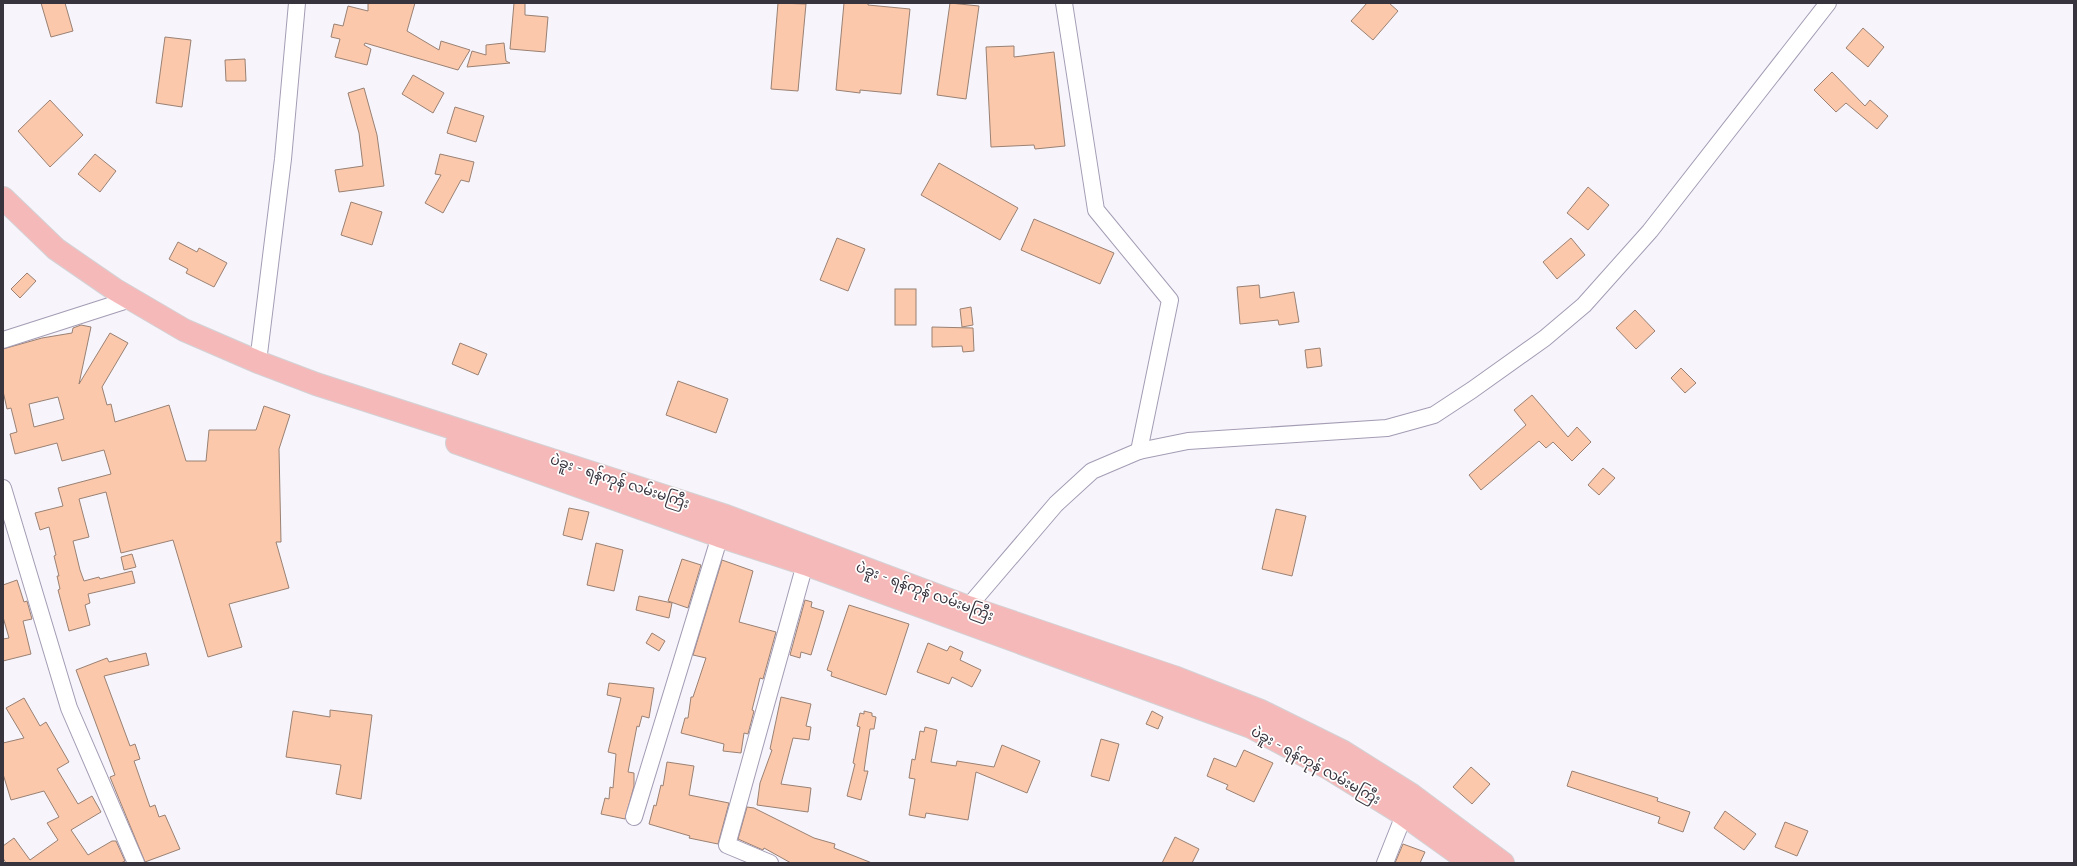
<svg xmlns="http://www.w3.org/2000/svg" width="2077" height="866" viewBox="0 0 2077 866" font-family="Quicksand,'Noto Sans Myanmar',sans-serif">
<rect width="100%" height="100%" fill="#f7f5fb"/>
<!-- building -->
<g fill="#fbc8ab" stroke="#9a8173" fill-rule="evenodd">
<polygon points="41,3 65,3 73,31 51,37"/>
<polygon points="368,3 415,3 407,31 439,50 441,41 470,50 458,70 365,43 364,45 371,49 367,65 335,57 340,39 331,37 334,24 343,26 348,6 368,11"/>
<polygon points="514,3 525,3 525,15 548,17 545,52 510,49"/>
<polygon points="778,3 806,4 798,91 771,89"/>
<polygon points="844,3 868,3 868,5 910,9 901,94 860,90 860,93 836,90"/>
<polygon points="950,3 979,6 966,99 937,95"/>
<polygon points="1367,3 1389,3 1398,11 1373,40 1351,21"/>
<polygon points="1863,28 1884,47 1868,67 1846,48"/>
<polygon points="165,37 191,40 182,107 156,103"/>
<polygon points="504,43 506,61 510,63 467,67 472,51 486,55 486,45"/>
<polygon points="1014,46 1014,57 1054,52 1065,146 1035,149 1034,145 991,147 986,47"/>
<polygon points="245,59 246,81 226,81 225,60"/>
<polygon points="1832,72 1865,106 1870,100 1888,116 1877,129 1846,103 1836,112 1814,90"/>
<polygon points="413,75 444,93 433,113 402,94"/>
<polygon points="364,88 377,135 384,186 339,192 335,170 363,166 359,133 348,93"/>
<polygon points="50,100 83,135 50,167 18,131"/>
<polygon points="455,107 484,116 476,142 447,133"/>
<polygon points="95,154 116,171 100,192 78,174"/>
<polygon points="440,154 474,162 469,182 461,180 443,213 425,203 441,175 435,174"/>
<polygon points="939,163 1018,208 1000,240 921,195"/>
<polygon points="1588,187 1609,205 1588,230 1567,213"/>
<polygon points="351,202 382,212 372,245 341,235"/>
<polygon points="1034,219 1114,253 1100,284 1021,250"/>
<polygon points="837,238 865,249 848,291 820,280"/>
<polygon points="1571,238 1585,255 1557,279 1543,262"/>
<polygon points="178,242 197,252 199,248 227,263 214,287 186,273 188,269 169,259"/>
<polygon points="27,273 36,281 20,298 11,289"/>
<polygon points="1259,285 1260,298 1294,292 1299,322 1279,325 1278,320 1240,324 1237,287"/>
<rect x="895" y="289" width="21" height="36"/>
<polygon points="971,307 973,325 962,327 960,309"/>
<polygon points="1635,310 1655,331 1636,349 1616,328"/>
<path d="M81,325L91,327L79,384L110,333L128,343L102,387L107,405L111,404L115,422L169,405L186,461H206L209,430H256L264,406L290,415L279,449L281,542H276L289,588L229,604L242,647L208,657L173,540L121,553L106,492L79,499L89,537L73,541L80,570L84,581L99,577L100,579L132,571L135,583L88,594L90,603L85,605L90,625L69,631L58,590L60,589L57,576H59L54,556L56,555L49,527L40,530L35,513L63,506L58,488L111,474L104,450L62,461L57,443L15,454L10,434L17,432L11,408L7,409L3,391V349L42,338L72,333L73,328ZM58,397L64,419L34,427L29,404Z"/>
<polygon points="932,327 973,328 974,351 963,352 962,346 932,347"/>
<polygon points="460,343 487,354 478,375 452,364"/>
<polygon points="1320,348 1322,366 1307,368 1305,350"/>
<polygon points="1681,368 1696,383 1685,393 1671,378"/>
<polygon points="678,381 728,399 716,433 666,415"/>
<polygon points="1532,395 1568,437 1577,427 1591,442 1572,461 1553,442 1546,448 1539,441 1481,490 1469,475 1526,425 1514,410"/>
<polygon points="1603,468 1615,478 1599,495 1588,485"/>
<polygon points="569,508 589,512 582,540 563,535"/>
<polygon points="1276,509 1306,516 1292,576 1262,569"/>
<polygon points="596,543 623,550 614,591 587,585"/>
<polygon points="132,554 136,567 124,570 121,557"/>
<polygon points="682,559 701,565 688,608 668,601"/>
<polygon points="722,560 753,571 739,622 776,632 763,679 760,678 752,710 754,711 748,734 744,733 741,753 723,751 724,744 681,733 685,718 688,718 691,697 693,697 706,658 693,655"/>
<polygon points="17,580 24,602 27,601 32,619 23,621 31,654 3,661 3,639 9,638 3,617 3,585"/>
<polygon points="639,596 672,603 669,618 636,610"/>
<polygon points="805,600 812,602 811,607 824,611 811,655 801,652 800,658 790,655"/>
<polygon points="849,605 909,624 886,695 831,676 832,672 827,670"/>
<polygon points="652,633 665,641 659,651 646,643"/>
<polygon points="928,643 947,651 950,646 963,652 960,660 981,670 972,687 952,677 949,684 917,672"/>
<polygon points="146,653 149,665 104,676 130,746 135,744 140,759 134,761 150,807 155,805 159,817 165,815 180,849 145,862 110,777 115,775 76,670 107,658 109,662"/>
<polygon points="609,683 654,688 649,718 642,716 639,727 637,726 628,772 634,773 634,786 625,819 601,814 605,798 609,799 610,787 613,788 616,754 608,752 621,698 607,695"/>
<polygon points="781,697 811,704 806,726 811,727 809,740 793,738 781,784 811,788 808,812 757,805 760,783 772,750 770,749"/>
<polygon points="24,698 40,726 46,722 69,762 57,769 78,804 92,796 101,812 71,830 88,855 112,841 116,841 125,861 121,863 6,863 3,858 3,846 14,838 30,860 58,840 47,823 59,817 44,791 11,800 3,774 3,743 24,738 6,708"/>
<polygon points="330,710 372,715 361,799 336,794 341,765 286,757 293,711 330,717"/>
<polygon points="864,711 872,713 872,716 876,717 874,729 870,729 864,771 868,771 861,800 847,796 855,764 853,763 860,727 857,726 860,713 864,714"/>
<polygon points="1152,711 1163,717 1158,729 1146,724"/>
<polygon points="925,727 937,730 931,762 956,766 957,761 994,767 1002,745 1040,761 1027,793 976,772 968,820 926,813 925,818 909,815 915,779 909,778 912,759 915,760 920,731 924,732"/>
<polygon points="1101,739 1119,744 1109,781 1091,776"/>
<polygon points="1244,750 1273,763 1254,802 1226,789 1228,785 1207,776 1214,758 1236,767"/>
<polygon points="667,762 694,766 689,795 729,803 718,844 689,838 690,836 649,824 654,805 656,806 661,785 663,786"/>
<polygon points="1471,767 1490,784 1472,804 1453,787"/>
<polygon points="1572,771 1658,798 1657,801 1690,812 1683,832 1658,823 1660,817 1567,786"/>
<polygon points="747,807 754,808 814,838 835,844 834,848 872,863 791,863 764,848 763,850 738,839"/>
<polygon points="1725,811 1756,834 1744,850 1714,828"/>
<polygon points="1785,822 1808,831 1797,856 1775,847"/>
<polygon points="1175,837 1199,849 1192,863 1162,863"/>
<polygon points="1403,844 1425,852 1420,863 1395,863"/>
</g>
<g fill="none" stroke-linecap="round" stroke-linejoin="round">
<!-- minor casing -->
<g stroke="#a49cb4" stroke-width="18">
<g id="minor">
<polyline points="1064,3 1096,210 1170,300 1139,451"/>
<polyline points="3,340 131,299"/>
<polyline points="258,362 283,159 297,3"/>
<polyline points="3,488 69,708 136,863"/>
<polyline points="965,617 968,607 1056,504 1092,471 1139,451 1188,441 1387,428 1434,415 1472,390 1545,338 1584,305 1650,231 1828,3"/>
<polyline points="634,817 723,526"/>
<polyline points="770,863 727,845 805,564"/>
<polyline points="1385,863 1408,805"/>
</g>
</g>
<!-- highway casing -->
<g stroke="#d3d2d5" stroke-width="24">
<g id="highway">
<polyline points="3,198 56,249 114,289 184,330 258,362 316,384 726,516 968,607 1174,677 1261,711 1342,751 1412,795 1503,863"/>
<polyline points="457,443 719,536 805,564 1251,727 1330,769 1404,815 1471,863"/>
</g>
</g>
<!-- minor -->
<use href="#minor" stroke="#fff" stroke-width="16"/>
<!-- highway -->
<use href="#highway" stroke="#f6b9ba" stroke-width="22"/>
</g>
<g text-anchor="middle" stroke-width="3.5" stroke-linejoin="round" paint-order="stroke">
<!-- street labels -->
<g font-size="14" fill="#37343e" stroke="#fff">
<text transform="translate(620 481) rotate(18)" y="5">ပဲခူး - ရန်ကုန် လမ်းမကြီး</text>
<text transform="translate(925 591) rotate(20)" y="5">ပဲခူး - ရန်ကုန် လမ်းမကြီး</text>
<text transform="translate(1316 765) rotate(29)" y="5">ပဲခူး - ရန်ကုန် လမ်းမကြီး</text>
</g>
</g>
<!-- border -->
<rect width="2077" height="866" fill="none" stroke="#37343e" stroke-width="8"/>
</svg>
